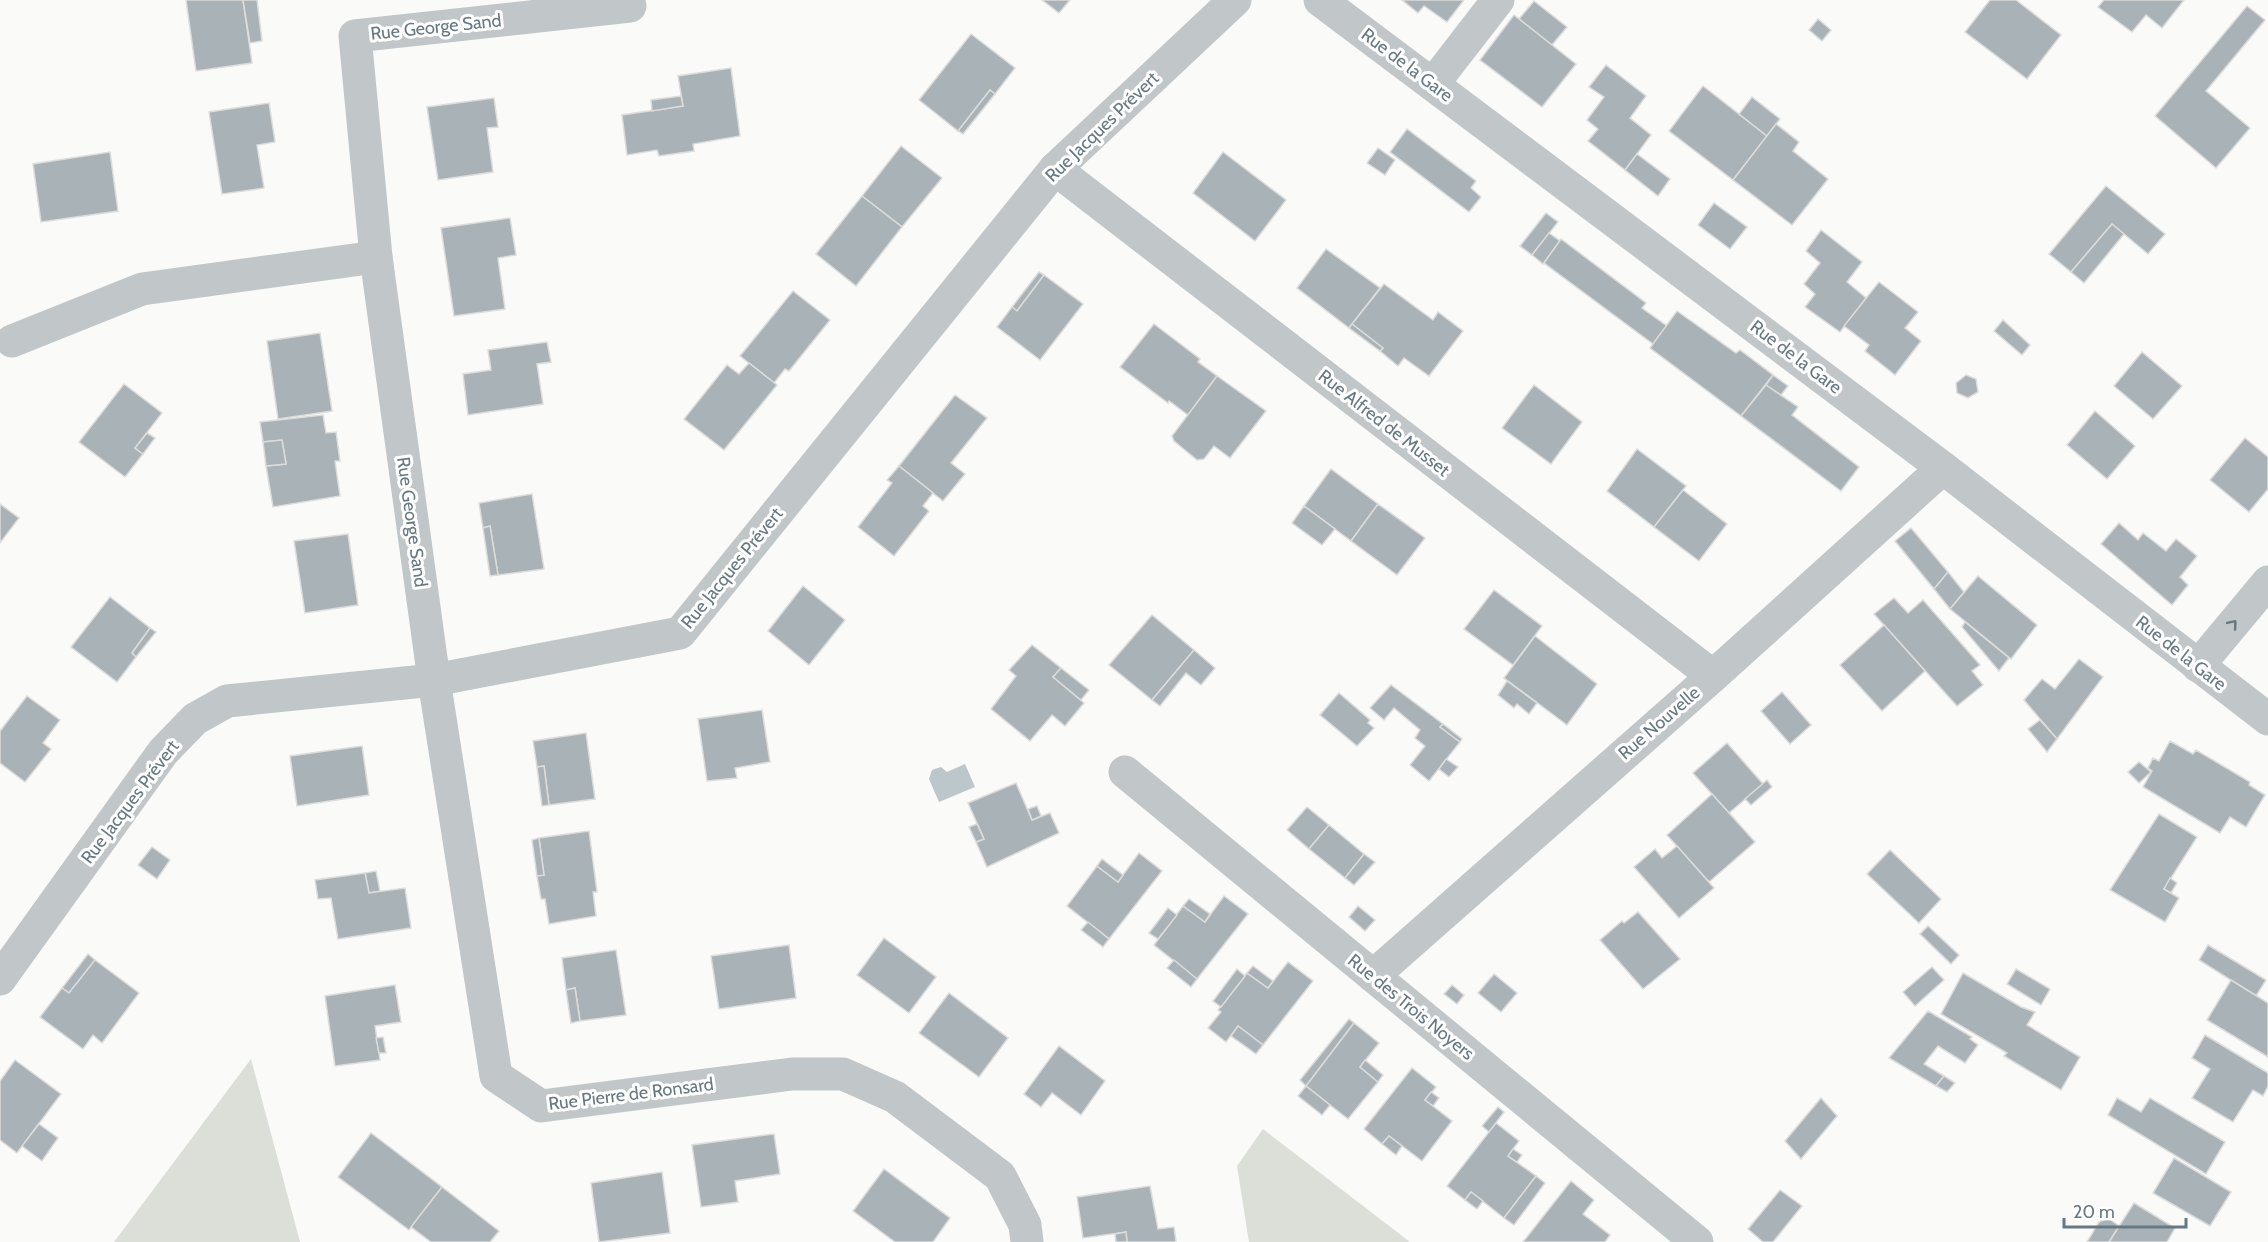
<svg xmlns="http://www.w3.org/2000/svg" width="2268" height="1242" viewBox="0 0 2268 1242" font-family="Cabin,sans-serif">
<rect width="100%" height="100%" fill="#fafaf8"/>
<!-- green -->
<g fill="#dbdfd7">
<polygon points="251,1059 300,1242 114,1242"/>
<polygon points="1263,1129 1410,1242 1249,1242 1237,1166"/>
</g>
<!-- water -->
<polygon fill="#bbc7cb" points="965,764 975,787 939,802 929,779 932,770 941,767 947,772"/>
<!-- building -->
<g fill="#a9b2b7" stroke="#dcdcda" stroke-width="1.5">
<polygon points="186,0 243,0 252,63 196,71"/>
<polygon points="243,0 257,0 262,41 250,43"/>
<polygon points="1042,0 1070,0 1059,13"/>
<polygon points="1402,0 1464,0 1447,22 1424,6 1418,13"/>
<polygon points="1990,0 2016,0 2061,35 2027,79 1965,32"/>
<polygon points="2104,0 2184,0 2162,28 2146,15 2132,32 2098,7"/>
<polygon points="1534,1 1567,27 1552,45 1519,19"/>
<polygon points="2247,6 2265,20 2206,91 2250,128 2216,168 2155,116"/>
<polygon points="1514,15 1576,64 1542,107 1480,60"/>
<polygon points="1818,19 1831,30 1822,41 1809,30"/>
<polygon points="971,34 1015,68 995,94 990,90 958,131 919,100"/>
<polygon points="1606,65 1646,96 1630,118 1651,135 1625,170 1588,141 1598,129 1587,120 1604,97 1589,87"/>
<polygon points="731,68 740,136 693,144 694,151 659,156 657,150 627,155 622,115 683,106 678,76"/>
<polygon points="1703,86 1767,136 1733,180 1669,131"/>
<polygon points="990,90 995,94 963,134 958,131"/>
<polygon points="681,96 683,106 652,111 651,100"/>
<polygon points="1752,97 1780,119 1767,136 1739,114"/>
<polygon points="494,98 498,127 487,128 493,172 438,180 427,107"/>
<polygon points="269,103 275,142 257,145 264,188 222,194 209,112"/>
<polygon points="1776,124 1799,142 1793,151 1828,179 1792,225 1733,180"/>
<polygon points="1407,129 1476,181 1471,188 1481,197 1469,212 1390,152"/>
<polygon points="901,146 942,178 902,227 862,196"/>
<polygon points="1378,148 1395,160 1385,175 1367,163"/>
<polygon points="110,152 118,211 41,222 33,164"/>
<polygon points="1223,152 1286,200 1255,241 1193,193"/>
<polygon points="1637,154 1670,179 1658,196 1625,170"/>
<polygon points="2106,186 2165,234 2148,254 2112,224 2071,272 2049,254"/>
<polygon points="862,196 902,227 856,286 816,254"/>
<polygon points="1714,203 1747,227 1730,249 1698,225"/>
<polygon points="1546,213 1558,222 1532,255 1520,246"/>
<polygon points="510,218 516,255 498,258 505,309 454,316 441,228"/>
<polygon points="2112,224 2124,234 2084,283 2071,272"/>
<polygon points="1821,230 1862,262 1847,282 1866,298 1840,332 1805,307 1815,294 1804,284 1820,263 1806,251"/>
<polygon points="1549,233 1560,241 1543,264 1532,255"/>
<polygon points="1561,239 1646,303 1642,308 1667,326 1653,344 1544,263"/>
<polygon points="1326,249 1380,288 1349,328 1297,288"/>
<polygon points="1039,272 1044,275 1017,311 1012,307"/>
<polygon points="1044,275 1083,304 1040,360 997,327 1012,307 1017,311"/>
<polygon points="1879,282 1918,312 1905,328 1921,341 1895,375 1865,351 1869,345 1844,326"/>
<polygon points="1384,284 1433,320 1438,312 1463,331 1429,376 1404,358 1398,366 1380,351 1383,348 1352,324"/>
<polygon points="793,291 830,320 789,371 785,369 774,383 740,356"/>
<polygon points="1677,311 1736,353 1740,350 1773,375 1741,416 1650,348"/>
<polygon points="2003,320 2030,345 2022,355 1994,331"/>
<polygon points="1154,324 1200,359 1198,362 1217,376 1188,415 1169,401 1168,403 1120,367"/>
<polygon points="1352,324 1383,348 1380,351 1349,328"/>
<polygon points="320,333 332,411 278,419 267,341"/>
<polygon points="547,342 551,362 537,364 543,404 468,415 463,374 491,370 488,350"/>
<polygon points="2142,352 2182,386 2153,419 2114,386"/>
<polygon points="749,363 777,385 724,450 684,419 727,365 739,374"/>
<polygon points="1773,375 1788,386 1781,395 1766,385"/>
<polygon points="1966,375 1976,379 1978,392 1968,398 1957,393 1956,383"/>
<polygon points="1217,376 1266,411 1230,458 1214,446 1204,459 1197,460 1174,441 1172,436"/>
<polygon points="124,384 162,413 135,448 143,454 125,477 79,442"/>
<polygon points="1534,385 1582,422 1551,464 1502,428"/>
<polygon points="1766,385 1798,407 1792,415 1859,467 1841,491 1741,416"/>
<polygon points="955,395 987,418 951,463 965,474 943,501 899,466"/>
<polygon points="2095,411 2135,446 2107,479 2067,445"/>
<polygon points="323,415 326,433 336,432 340,461 335,461 340,496 273,507 266,466 286,464 282,440 263,442 260,422"/>
<polygon points="147,433 155,438 143,454 135,448"/>
<polygon points="2245,438 2268,457 2268,489 2249,512 2210,480"/>
<polygon points="282,440 286,464 266,466 263,442"/>
<polygon points="1637,449 1686,486 1654,527 1607,491"/>
<polygon points="899,466 933,493 923,506 929,511 894,556 858,527 892,483 887,480"/>
<polygon points="1331,469 1378,504 1351,541 1304,506"/>
<polygon points="1683,490 1727,524 1699,561 1654,527"/>
<polygon points="532,494 544,569 498,575 490,526 483,528 479,503"/>
<polygon points="0,504 19,518 0,543"/>
<polygon points="1378,504 1425,538 1397,575 1351,541"/>
<polygon points="1304,506 1335,529 1322,545 1292,523"/>
<polygon points="2119,523 2138,540 2143,533 2166,551 2176,539 2197,556 2180,577 2188,585 2172,605 2101,544"/>
<polygon points="490,526 498,575 490,576 483,528"/>
<polygon points="1911,528 1948,572 1934,589 1895,541"/>
<polygon points="348,534 358,605 305,613 294,541"/>
<polygon points="1948,572 1964,592 1950,609 1934,589"/>
<polygon points="1978,576 2037,625 2011,659 1950,609"/>
<polygon points="803,586 845,620 809,665 768,631"/>
<polygon points="1494,590 1542,626 1513,665 1464,629"/>
<polygon points="110,597 150,628 132,653 136,657 117,682 71,647"/>
<polygon points="1894,598 1908,613 1923,600 1980,665 1972,671 1983,685 1957,706 1874,614"/>
<polygon points="1152,615 1194,650 1152,700 1109,665"/>
<polygon points="1965,622 2009,658 1999,671 1962,627"/>
<polygon points="1884,625 1925,671 1882,711 1840,665"/>
<polygon points="150,628 156,632 136,657 132,653"/>
<polygon points="1535,636 1597,684 1567,725 1504,678"/>
<polygon points="1032,645 1061,668 1053,677 1084,703 1065,726 1052,715 1030,741 991,709 1016,676 1009,670"/>
<polygon points="1194,650 1215,668 1201,685 1186,673 1160,706 1152,700"/>
<polygon points="2079,659 2103,677 2057,739 2024,700 2042,679 2055,689"/>
<polygon points="1061,668 1089,690 1081,700 1053,677"/>
<polygon points="1507,681 1537,703 1529,714 1517,704 1514,708 1498,695"/>
<polygon points="1391,685 1443,724 1440,727 1460,742 1429,781 1410,765 1425,746 1415,738 1420,730 1394,708 1384,720 1370,708"/>
<polygon points="1782,692 1811,725 1790,744 1761,711"/>
<polygon points="1339,693 1370,720 1368,723 1374,728 1357,746 1320,715"/>
<polygon points="27,696 60,720 43,743 51,749 25,782 0,763 0,731"/>
<polygon points="762,710 770,762 735,768 737,778 707,781 698,719"/>
<polygon points="2040,720 2057,739 2047,752 2028,729"/>
<polygon points="1443,724 1462,739 1460,742 1440,727"/>
<polygon points="586,733 595,799 549,805 544,766 537,767 533,741"/>
<polygon points="2170,741 2193,754 2196,750 2250,782 2249,785 2265,795 2246,827 2230,817 2220,833 2143,787 2152,771 2148,768 2153,758 2159,761"/>
<polygon points="1727,743 1763,784 1729,813 1693,773"/>
<polygon points="362,746 369,795 297,806 290,756"/>
<polygon points="1446,759 1458,767 1449,777 1439,769"/>
<polygon points="2139,762 2151,772 2139,783 2128,772"/>
<polygon points="544,766 549,805 542,806 537,767"/>
<polygon points="1767,780 1772,787 1751,805 1745,799"/>
<polygon points="1016,783 1032,820 1050,813 1059,833 987,867 976,842 984,839 968,803"/>
<polygon points="1712,794 1755,842 1709,882 1667,835"/>
<polygon points="1037,806 1041,816 1032,820 1028,809"/>
<polygon points="1307,807 1329,825 1309,849 1287,830"/>
<polygon points="2159,814 2197,837 2164,889 2179,898 2165,922 2110,890"/>
<polygon points="977,824 984,839 976,842 969,827"/>
<polygon points="1329,825 1364,854 1345,878 1309,849"/>
<polygon points="589,831 597,892 593,892 596,916 549,924 545,899 541,899 537,876 544,875 539,838"/>
<polygon points="539,838 544,875 537,876 532,840"/>
<polygon points="1677,846 1714,888 1679,918 1634,867 1655,849 1662,858"/>
<polygon points="152,847 170,860 157,879 138,865"/>
<polygon points="1890,850 1941,899 1919,923 1867,874"/>
<polygon points="1139,853 1162,871 1109,939 1067,906 1097,866 1118,882"/>
<polygon points="1364,854 1375,862 1354,885 1345,878"/>
<polygon points="1102,859 1123,875 1118,882 1097,866"/>
<polygon points="376,871 380,891 369,893 365,873"/>
<polygon points="365,873 369,893 405,888 411,928 338,939 331,898 318,899 315,880"/>
<polygon points="2170,878 2177,883 2171,893 2164,889"/>
<polygon points="1224,896 1248,914 1197,979 1154,945 1183,906 1205,922"/>
<polygon points="1189,899 1210,914 1205,922 1183,906"/>
<polygon points="1358,906 1375,920 1365,931 1349,917"/>
<polygon points="1168,908 1177,915 1158,939 1149,933"/>
<polygon points="1638,912 1680,959 1643,989 1600,940 1622,921 1624,923"/>
<polygon points="1088,922 1109,939 1103,947 1081,930"/>
<polygon points="1928,926 1959,955 1951,964 1920,934"/>
<polygon points="884,938 936,977 909,1013 857,975"/>
<polygon points="789,945 796,998 719,1009 711,956"/>
<polygon points="2208,945 2266,980 2256,996 2199,960"/>
<polygon points="616,950 626,1015 580,1021 575,988 566,990 562,958"/>
<polygon points="88,954 95,960 69,993 62,988"/>
<polygon points="95,960 139,993 102,1043 93,1035 83,1049 40,1017 62,988 69,993"/>
<polygon points="1174,960 1197,979 1191,987 1167,968"/>
<polygon points="1288,962 1313,981 1263,1045 1238,1026 1226,1042 1208,1028 1221,1012 1218,1010 1247,973 1268,988"/>
<polygon points="1253,966 1273,981 1268,988 1247,973"/>
<polygon points="1932,967 1944,980 1915,1006 1903,992"/>
<polygon points="1237,969 1245,976 1221,1007 1213,1001"/>
<polygon points="2016,969 2050,989 2041,1005 2007,984"/>
<polygon points="1963,973 2021,1007 2035,1012 2027,1025 2080,1057 2061,1090 2004,1056 2007,1053 1941,1014"/>
<polygon points="1494,974 1517,993 1501,1012 1478,993"/>
<polygon points="2231,980 2268,1003 2268,1057 2207,1020"/>
<polygon points="395,985 401,1022 375,1026 380,1060 335,1066 325,996"/>
<polygon points="1452,985 1464,995 1457,1004 1444,994"/>
<polygon points="575,988 580,1021 571,1023 566,990"/>
<polygon points="949,993 1008,1038 979,1077 919,1033"/>
<polygon points="1928,1011 1972,1037 1970,1039 1978,1045 1965,1063 1938,1046 1924,1064 1944,1076 1936,1086 1889,1058"/>
<polygon points="1349,1019 1354,1023 1306,1086 1300,1080"/>
<polygon points="1354,1023 1379,1043 1360,1067 1378,1082 1348,1119 1306,1086"/>
<polygon points="1238,1026 1263,1045 1256,1054 1231,1036"/>
<polygon points="2205,1035 2268,1073 2268,1086 2263,1096 2253,1090 2233,1122 2192,1098 2210,1069 2192,1058"/>
<polygon points="383,1037 386,1053 379,1053 376,1038"/>
<polygon points="1059,1046 1105,1081 1081,1115 1052,1093 1041,1107 1024,1094"/>
<polygon points="15,1060 61,1094 17,1153 0,1140 0,1081"/>
<polygon points="1365,1060 1383,1075 1378,1082 1360,1067"/>
<polygon points="1412,1068 1436,1087 1425,1100 1452,1121 1422,1161 1389,1136 1382,1144 1364,1129"/>
<polygon points="1944,1076 1955,1083 1947,1092 1936,1086"/>
<polygon points="1306,1086 1330,1105 1322,1115 1298,1096"/>
<polygon points="1431,1092 1439,1098 1433,1106 1425,1100"/>
<polygon points="1821,1098 1837,1116 1801,1159 1785,1141"/>
<polygon points="2117,1098 2141,1112 2150,1098 2225,1142 2206,1174 2108,1115"/>
<polygon points="1498,1107 1504,1112 1489,1132 1482,1126"/>
<polygon points="1496,1123 1519,1141 1508,1156 1536,1176 1504,1218 1471,1192 1465,1200 1447,1186"/>
<polygon points="39,1124 58,1138 42,1161 22,1146"/>
<polygon points="371,1133 442,1187 409,1230 338,1177"/>
<polygon points="774,1134 780,1174 735,1181 738,1202 701,1207 692,1145"/>
<polygon points="1389,1136 1402,1146 1396,1155 1382,1144"/>
<polygon points="1513,1149 1522,1155 1517,1162 1508,1156"/>
<polygon points="2174,1158 2231,1192 2210,1226 2153,1193"/>
<polygon points="884,1169 950,1218 933,1242 895,1242 853,1211"/>
<polygon points="662,1172 670,1233 599,1242 591,1183"/>
<polygon points="1536,1176 1545,1183 1514,1225 1504,1218"/>
<polygon points="1571,1181 1594,1200 1583,1214 1610,1235 1605,1242 1523,1242"/>
<polygon points="1150,1186 1158,1229 1174,1227 1176,1242 1127,1242 1126,1232 1083,1238 1077,1197"/>
<polygon points="442,1187 499,1231 490,1242 431,1242 411,1227"/>
<polygon points="1780,1190 1802,1206 1773,1242 1763,1242 1748,1229"/>
<polygon points="1471,1192 1483,1201 1477,1209 1465,1200"/>
<polygon points="2134,1203 2175,1228 2167,1242 2109,1242"/>
<polygon points="2108,1218 2119,1226 2109,1242 2087,1242 2099,1222"/>
<polygon points="1126,1232 1127,1242 1116,1242 1115,1234"/>
</g>
<g fill="none" stroke-linecap="round" stroke-linejoin="round">
<!-- minor -->
<g stroke="#c1c6c9" stroke-width="33">
<polyline points="1320,0 1943,468 2268,719"/>
<polyline points="630,6 355,36 376,257 434,680 496,1076 541,1106 792,1074 843,1074 895,1097 1000,1176 1025,1225 1027,1242"/>
<polyline points="1433,84 1498,0"/>
<polyline points="1055,169 1713,676"/>
<polyline points="12,341 142,289 376,257"/>
<polyline points="2198,666 2268,582"/>
<polyline points="1125,772 1697,1242"/>
<polyline points="1373,976 1713,676 1943,468"/>
<polyline points="0,979 163,752 195,719 227,701 434,680 680,633 1055,169 1235,0"/>
</g>
</g>
<!-- one-way arrows -->
<defs><path id="oneway-chevron" d="M-2-3.5L2.5 0L-2 3.5" fill="none" stroke-width="1.6" stroke-linecap="round" stroke-linejoin="round" transform="scale(1.5)"/></defs>
<use stroke="#667881" href="#oneway-chevron" transform="translate(2233 624) rotate(-50)"/>
<g text-anchor="middle" stroke-width="6" stroke-linejoin="round" paint-order="stroke">
<!-- street labels -->
<g font-size="18" fill="#667881" stroke="#fff">
<text transform="translate(436 27) rotate(-6)" y="6">Rue George Sand</text>
<text transform="translate(1407 65) rotate(37)" y="6">Rue de la Gare</text>
<text transform="translate(1102 127) rotate(-44)" y="6">Rue Jacques Prévert</text>
<text transform="translate(1796 357) rotate(37)" y="6">Rue de la Gare</text>
<text transform="translate(1384 423) rotate(38)" y="6">Rue Alfred de Musset</text>
<text transform="translate(412 522) rotate(82)" y="6">Rue George Sand</text>
<text transform="translate(732 568) rotate(-51)" y="6">Rue Jacques Prévert</text>
<text transform="translate(2181 653) rotate(38)" y="6">Rue de la Gare</text>
<text transform="translate(1659 723) rotate(-41)" y="6">Rue Nouvelle</text>
<text transform="translate(130 802) rotate(-53)" y="6">Rue Jacques Prévert</text>
<text transform="translate(1411 1007) rotate(39)" y="6">Rue des Trois Noyers</text>
<text transform="translate(631 1094) rotate(-7)" y="6">Rue Pierre de Ronsard</text>
</g>
</g>
<!-- scale -->
<path d="M2064 1218v9h122v-9" fill="none" stroke="#667881" stroke-width="3"/>
<text x="2073" y="1218" font-size="18" fill="#667881" stroke="#ffffff" stroke-width="4.5" paint-order="stroke">20 m</text>
</svg>
